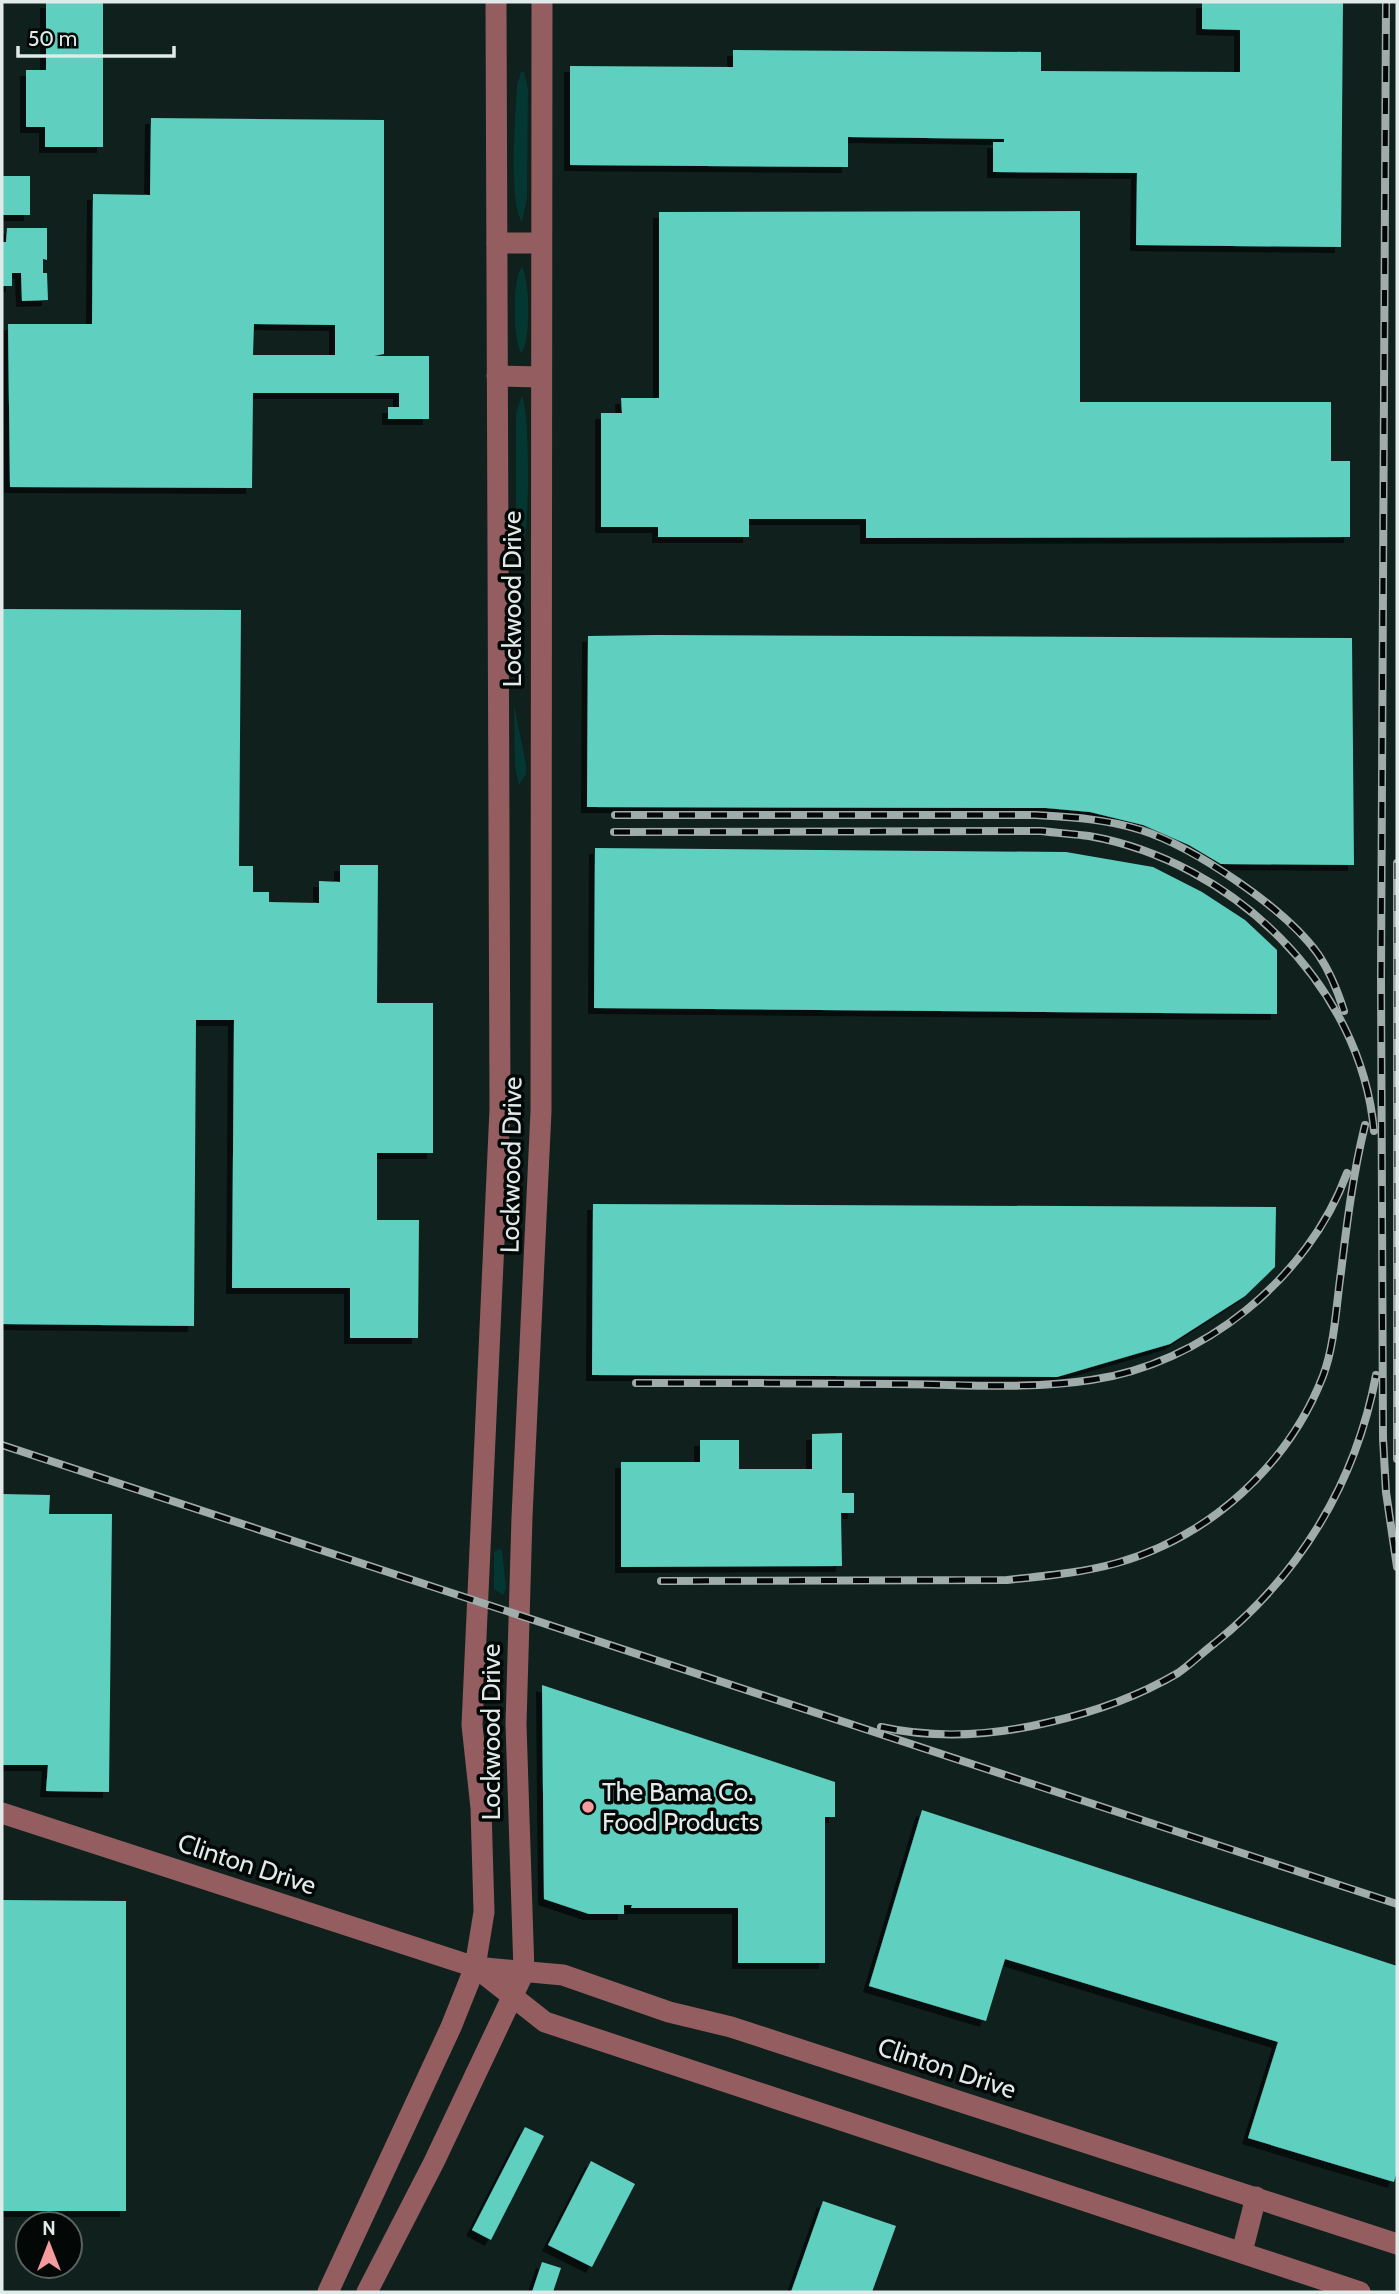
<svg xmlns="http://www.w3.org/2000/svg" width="1399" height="2294" viewBox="0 0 1399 2294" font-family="Cabin,sans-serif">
<defs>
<filter id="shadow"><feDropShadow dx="-6" dy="6" stdDeviation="0" flood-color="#0009"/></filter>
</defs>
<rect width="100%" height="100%" fill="#0f201d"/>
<!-- green -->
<g fill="#053732">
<path d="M521,72H524L528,90L527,198L522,222C508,197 516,116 517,85Z"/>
<path d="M522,267C530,281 531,342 521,353C513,339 512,277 522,267Z"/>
<path d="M522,396C530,412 530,536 522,549L516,535V413Z"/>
<polygon points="514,705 526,764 526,774 519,785 515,767"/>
<polygon points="499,1549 502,1550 506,1588 503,1595 494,1589 494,1552"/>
</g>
<!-- building -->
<g fill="#5fcfc0" fill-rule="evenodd" filter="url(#shadow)">
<polygon points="46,2 103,2 103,147 45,147 45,127 26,127 26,70 46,70"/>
<polygon points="1202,2 1343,2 1341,247 1136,245 1137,173 993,172 993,142 1004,142 1004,139 848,137 848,167 570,165 570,66 733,67 733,50 1041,52 1041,71 1240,72 1240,30 1202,29"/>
<path d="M151,118L384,120V354L374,356H429V419H388V407H399V393H253L252,488L10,487L8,324H92L93,194L150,195ZM254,324L335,325V355H253Z"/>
<rect x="2" y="176" width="28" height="39"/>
<polygon points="1080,211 1080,402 1331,402 1331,461 1350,461 1350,537 866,538 866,519 749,519 749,537 658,537 658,527 601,527 601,413 622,413 621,398 659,398 659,212"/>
<polygon points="7,228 47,228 47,260 43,259 43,273 47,273 48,300 22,301 21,273 12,273 12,286 2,286 2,242 6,242"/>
<polygon points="2,609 241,610 239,866 253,866 253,892 269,892 269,902 319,903 319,881 340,882 340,865 378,865 377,1003 433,1003 433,1153 377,1153 377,1220 419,1220 418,1338 350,1338 350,1288 232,1288 234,1020 196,1020 194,1326 2,1324"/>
<polygon points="656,635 1352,638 1354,865 1221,864 1189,845 1143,825 1090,812 1046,808 587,807 588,636"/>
<polygon points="595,848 1066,852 1153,867 1202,892 1245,920 1277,950 1277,1014 594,1008"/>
<polygon points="593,1204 1276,1207 1275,1267 1245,1296 1170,1344 1057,1377 592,1375"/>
<polygon points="842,1433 842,1493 854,1493 854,1513 841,1513 842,1566 621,1567 621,1462 700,1462 700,1440 739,1440 739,1469 812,1469 812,1434"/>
<polygon points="2,1494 50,1495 49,1514 112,1514 109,1792 46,1791 48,1765 2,1765"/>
<polygon points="542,1685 835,1782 835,1817 825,1817 825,1963 738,1963 738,1908 631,1908 632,1905 624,1905 624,1914 589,1914 544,1899"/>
<polygon points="922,1810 1397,1966 1397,2171 1394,2182 1248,2138 1278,2042 1005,1959 986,2021 869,1986"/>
<polygon points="2,1900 126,1901 126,2211 2,2211"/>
<polygon points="525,2127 544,2136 491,2240 472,2230"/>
<polygon points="591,2161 635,2184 592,2267 548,2245"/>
<polygon points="823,2201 896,2226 872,2292 791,2292"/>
<polygon points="542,2262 561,2268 553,2292 532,2292"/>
</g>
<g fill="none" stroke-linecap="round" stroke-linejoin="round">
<!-- secondary -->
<g stroke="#945d5f" stroke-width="21">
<polyline points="497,243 540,243"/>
<polyline points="497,376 540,377"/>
<polyline points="2,1813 475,1967 563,1975 669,2012 731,2027 1397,2244"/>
<polyline points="475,1967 545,2022 1360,2292"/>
<polyline points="1242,2252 1256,2197"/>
<polyline points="328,2292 451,2027 475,1967 484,1912 481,1808 472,1725 500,1109 496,2"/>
<polyline points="367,2292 434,2162 524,1972 516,1724 522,1517 541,1111 542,2"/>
</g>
<!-- rail casing -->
<g stroke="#a0acaa" stroke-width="8">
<g id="rail">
<polyline points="1386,2 1381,978 1383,1438 1386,1492 1397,1567"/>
<path d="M615,815H1035C1071,817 1106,819 1141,830C1194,847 1285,908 1318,954C1329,970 1338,992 1344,1011"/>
<path d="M614,832L1041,831C1057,833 1073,834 1089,836C1232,861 1361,985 1374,1131"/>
<polyline points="1397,863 1397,1459"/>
<path d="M636,1383C722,1383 809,1383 895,1384C960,1384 1027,1390 1091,1380C1202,1364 1308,1279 1347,1173"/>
<polyline points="2,1445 1397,1904"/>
<path d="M661,1581L1007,1580C1044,1576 1081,1573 1117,1563C1209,1537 1288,1466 1323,1376C1335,1344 1336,1306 1341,1272C1347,1222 1353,1174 1365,1125"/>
<path d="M881,1727C936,1739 996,1735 1050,1722C1094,1712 1139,1696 1178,1673C1191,1664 1203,1652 1215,1643C1300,1575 1356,1482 1376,1375"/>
</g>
</g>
<!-- rail -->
<use href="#rail" stroke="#030807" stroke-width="5" stroke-dasharray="16" stroke-linecap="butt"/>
</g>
<!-- markers -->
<circle fill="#f59b9e" stroke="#030807" stroke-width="2.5" cx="588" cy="1807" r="7"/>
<g text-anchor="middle" stroke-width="7" stroke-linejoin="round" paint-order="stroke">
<!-- street labels -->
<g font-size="26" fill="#e0ebe9" stroke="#030807">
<text transform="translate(512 599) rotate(-90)" y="9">Lockwood Drive</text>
<text transform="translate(511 1165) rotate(-89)" y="9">Lockwood Drive</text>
<text transform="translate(491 1732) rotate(-90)" y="9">Lockwood Drive</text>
<text transform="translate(247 1864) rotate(18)" y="9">Clinton Drive</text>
<text transform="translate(947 2068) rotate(18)" y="9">Clinton Drive</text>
</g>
<!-- poi labels -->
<g font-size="26" fill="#e0ebe9" stroke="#030807" text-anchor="start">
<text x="602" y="1801">The Bama Co.<tspan x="602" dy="30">Food Products</tspan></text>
</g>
</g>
<!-- border -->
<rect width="1399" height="2294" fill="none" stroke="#e0ebe9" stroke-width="7"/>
<!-- north arrow -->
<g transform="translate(49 2245)"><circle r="33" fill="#030807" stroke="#5b6361" stroke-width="2"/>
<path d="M0-5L12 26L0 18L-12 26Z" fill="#f59b9e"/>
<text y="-10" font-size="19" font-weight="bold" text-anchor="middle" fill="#e0ebe9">N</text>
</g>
<!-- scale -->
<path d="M18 46v10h156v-10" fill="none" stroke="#e0ebe9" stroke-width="3.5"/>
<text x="28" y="46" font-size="21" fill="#e0ebe9" stroke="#030807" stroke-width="5" paint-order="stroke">50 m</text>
</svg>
